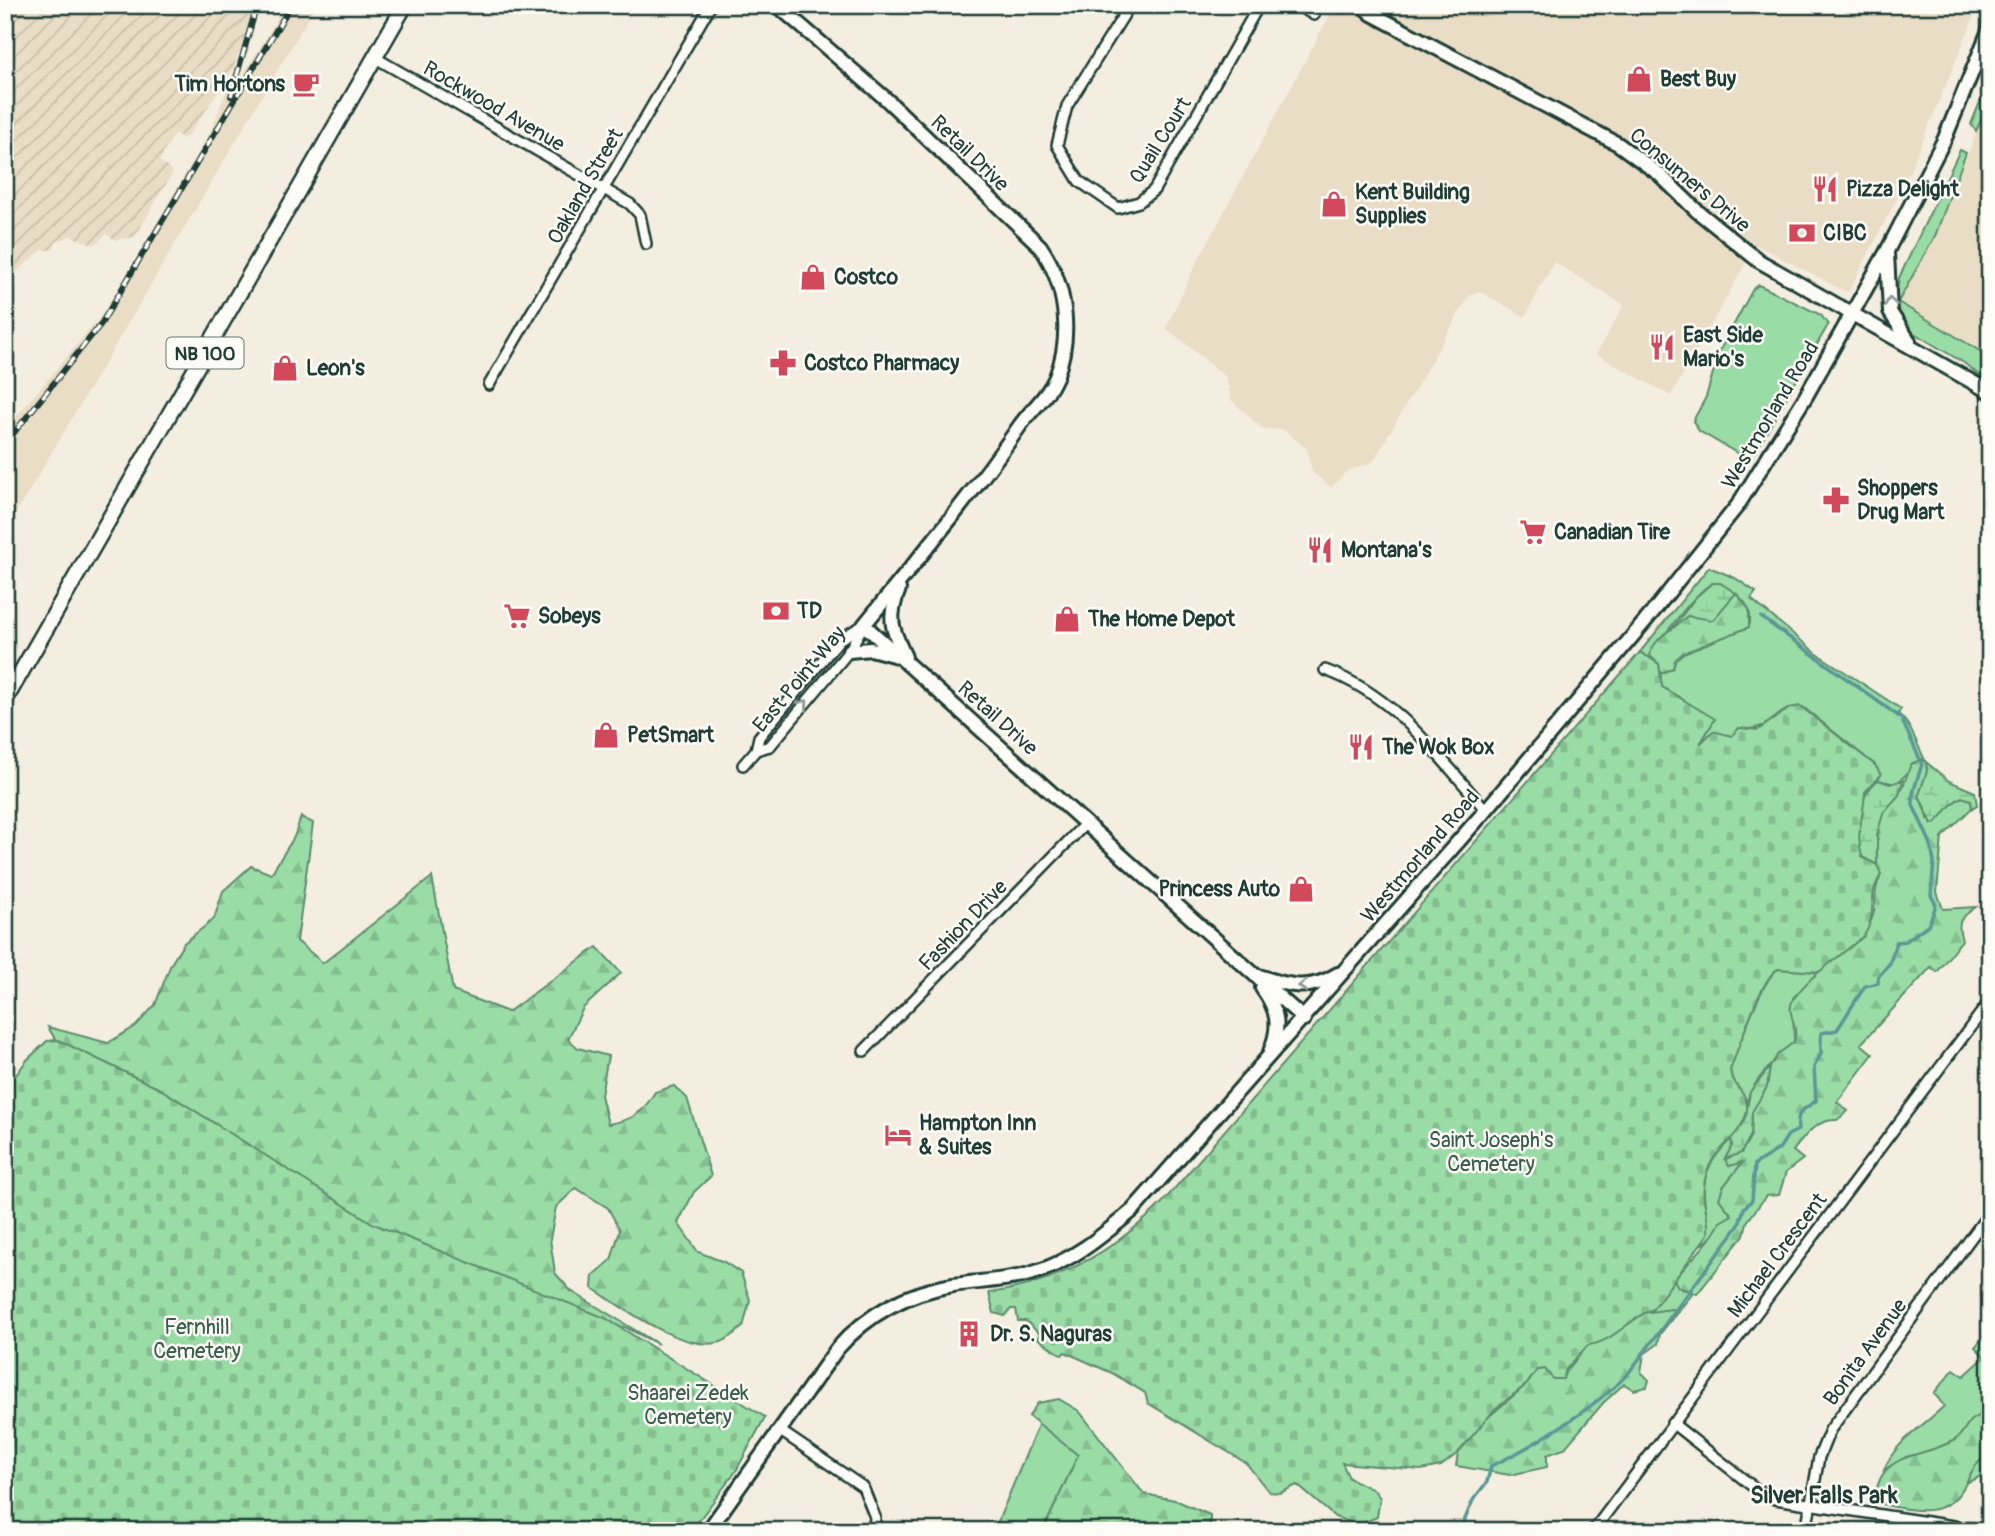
<svg xmlns="http://www.w3.org/2000/svg" width="1995" height="1536" viewBox="0 0 1995 1536" font-family="Pangolin,sans-serif">
<defs>
<pattern id="industrial-furrows" width="10" height="10" patternUnits="userSpaceOnUse" patternTransform="scale(1.75)"><rect width="10" height="10" fill="#eaddc5"/><path d="M-1 1l2-2M0 10L10 0M9 11l2-2" fill="none" stroke="#c8bfaa"/></pattern>
<pattern id="forest-firs" width="22" height="20" patternUnits="userSpaceOnUse" patternTransform="scale(1.75)"><rect width="22" height="20" fill="#9adca6"/><path d="M5 1l3.5 6h-7zM16 11l3.5 6h-7z" fill="#84be90"/></pattern>
<pattern id="wetland-marsh" width="20" height="14" patternUnits="userSpaceOnUse" patternTransform="scale(1.75)"><rect width="20" height="14" fill="#9adca6"/><path d="M1 5h8M5 5V1M11 12h8M15 12V8" fill="none" stroke="#84be90"/></pattern>
<pattern id="cemetery-stones" width="16" height="16" patternUnits="userSpaceOnUse" patternTransform="scale(1.75)"><rect width="16" height="16" fill="#9adca6"/><path d="M2 7V4a2 2 0 0 1 4 0v3zM10 15v-3a2 2 0 0 1 4 0v3z" fill="#84be90"/></pattern>
</defs>
<rect width="100%" height="100%" fill="#f4eee0"/>
<filter id="ink" filterUnits="userSpaceOnUse"><feTurbulence type="fractalNoise" baseFrequency=".0143" numOctaves="2"/><feDisplacementMap in="SourceGraphic" scale="14" xChannelSelector="R" yChannelSelector="G"/><feConvolveMatrix kernelMatrix="1 2 1 2 8 2 1 2 1" color-interpolation-filters="sRGB"/></filter>
<g filter="url(#ink)">
<!-- built -->
<g fill="#eaddc5">
<polygon points="286,5 316,5 5,532 5,430 106,310 210,133 241,53 246,52 241,78"/>
<polygon points="1335,5 1979,5 1904,185 1848,293 1756,245 1671,396 1596,354 1624,305 1554,262 1525,317 1479,291 1469,296 1373,462 1347,471 1331,488 1312,472 1307,449 1283,430 1263,429 1232,401 1226,377 1166,328 1194,268"/>
<polygon points="1990,113 1990,357 1898,302 1935,236 1982,118 1987,121"/>
</g>
<!-- industrial -->
<polygon fill="url(#industrial-furrows)" points="5,5 264,5 255,20 248,52 238,54 233,70 188,136 183,139 175,133 159,161 173,172 135,237 116,240 106,234 95,245 70,236 56,242 53,250 42,250 5,282"/>
<!-- green -->
<g fill="#9adca6" stroke="#5c8c6d" stroke-width="2">
<polygon points="1990,78 1990,113 1987,121 1982,118 1976,131 1971,124"/>
<polygon points="1960,150 1966,153 1935,236 1898,302 1990,357 1990,384 1964,363 1909,330 1895,306 1899,278"/>
<polygon points="1759,285 1821,315 1828,325 1756,451 1744,457 1699,431 1693,421 1706,397 1719,352 1753,289"/>
<path d="M1709,567L1735,578L1756,592L1751,599L1816,653L1901,709L1898,714C1910,721 1918,748 1926,762L1922,759L1896,784L1878,780L1881,775L1875,765L1803,707C1776,704 1772,735 1739,728L1733,736L1700,744L1714,719L1662,687L1660,674L1673,668L1675,660L1683,653L1749,627C1755,604 1737,594 1720,583C1717,584 1713,584 1709,586C1698,590 1651,649 1651,659L1640,652Z"/>
<path d="M1778,969L1819,972L1793,998L1794,1042C1777,1060 1755,1076 1747,1101L1732,1079L1730,1070C1737,1051 1762,977 1778,969Z"/>
<path d="M1731,1138L1732,1146L1725,1159L1734,1165L1743,1162L1723,1187L1720,1199L1732,1215C1718,1223 1717,1237 1702,1244L1708,1234C1704,1187 1695,1176 1731,1138Z"/>
<polygon points="1674,1280 1682,1289 1694,1292 1676,1314 1672,1309 1655,1313 1651,1310"/>
<path d="M1990,1329V1408L1977,1417L1957,1439L1932,1451L1906,1457L1884,1470C1895,1441 1922,1428 1944,1406L1934,1393L1954,1369L1964,1376L1985,1357L1975,1347Z"/>
<polygon points="1039,1423 1078,1455 1043,1531 994,1531"/>
<polygon points="1990,1454 1990,1472 1966,1483 1975,1465"/>
</g>
<!-- forest -->
<g fill="url(#forest-firs)" stroke="#5c8c6d" stroke-width="2">
<path d="M1736,593L1749,609V627L1683,653L1675,660L1673,668L1660,674L1659,664L1650,656C1652,638 1675,628 1687,616L1703,618Z"/>
<path d="M1922,759L1926,762L1927,771L1919,795L1928,819L1962,797L1971,800L1972,808L1942,837L1937,892L1943,909L1976,907C1960,918 1956,921 1962,940L1937,972L1931,967L1861,1044L1873,1054L1837,1102L1848,1111L1837,1120C1816,1119 1805,1136 1793,1151L1803,1159L1786,1172L1779,1195L1766,1196L1747,1222L1744,1235L1697,1294L1678,1287L1674,1280C1688,1262 1713,1240 1720,1222L1732,1215L1719,1199L1723,1187L1743,1162L1729,1166L1725,1159L1741,1153L1751,1135L1752,1111L1767,1087L1770,1067L1778,1054L1794,1042C1800,1028 1785,1012 1793,1000C1812,970 1849,954 1869,924C1879,910 1871,893 1880,878L1875,860L1879,826L1883,813L1902,789L1911,764Z"/>
<path d="M301,817L313,823L297,941L323,963L432,877L453,991L508,1012L597,947L621,973L583,1008L568,1039L578,1048L608,1056L601,1095L608,1124C633,1120 642,1114 655,1092L674,1086L687,1098L711,1176L694,1192L678,1223L698,1252L724,1262L741,1273L750,1300L743,1327C737,1331 728,1340 721,1342C683,1353 622,1307 592,1288L593,1276L611,1260L620,1230L608,1208L576,1188L556,1207L550,1239L555,1273L571,1291L658,1344L625,1327L602,1325L5,1116L68,1061L48,1027L108,1043L136,1026L155,1005L171,964L184,943L214,919L223,891L251,866L271,874L294,837Z"/>
<polygon points="1672,1309 1676,1314 1660,1334 1658,1344 1644,1354 1641,1372 1649,1380 1647,1387 1634,1390 1624,1384 1603,1403 1564,1449 1547,1455 1547,1467 1510,1475 1456,1466 1458,1453 1485,1420 1527,1384 1537,1370 1545,1369 1554,1379 1564,1374 1588,1345 1610,1337 1642,1313"/>
<polygon points="1059,1399 1079,1411 1144,1494 1175,1500 1210,1515 1210,1531 1043,1531 1078,1455 1029,1416 1038,1403"/>
<path d="M1990,1408V1454C1977,1461 1972,1470 1966,1483C1946,1523 1910,1509 1875,1503C1877,1451 1917,1460 1953,1441C1963,1436 1964,1427 1971,1420C1977,1416 1984,1414 1990,1408Z"/>
</g>
<!-- wetland -->
<g fill="url(#wetland-marsh)" stroke="#5c8c6d" stroke-width="2">
<polygon points="1712,583 1720,583 1736,593 1713,620 1687,616 1671,630 1696,597"/>
<path d="M1926,762L1949,781L1975,792L1977,805L1972,808L1971,800L1962,797C1945,805 1943,821 1932,824L1919,795L1927,771Z"/>
<path d="M1878,780L1890,784L1903,780L1899,795L1883,813L1877,836V865L1862,857C1854,832 1857,797 1878,780Z"/>
<polygon points="1770,1067 1767,1087 1752,1112 1751,1135 1741,1153 1725,1159 1732,1146 1731,1138 1746,1115 1750,1092"/>
</g>
<!-- cemetery -->
<g fill="url(#cemetery-stones)" stroke="#5c8c6d" stroke-width="2">
<path d="M1640,652L1659,664L1662,687L1715,719L1700,744L1713,731L1732,736L1739,728L1758,730L1790,708L1800,706L1875,765L1881,775L1865,792C1864,815 1855,834 1862,857L1877,865L1881,874C1879,879 1875,885 1874,890C1871,908 1874,920 1864,936L1819,972L1778,969C1761,977 1738,1050 1730,1070C1731,1085 1749,1094 1747,1109C1744,1135 1716,1147 1708,1169C1697,1200 1710,1209 1708,1234L1653,1309C1630,1318 1612,1343 1588,1345L1566,1369L1563,1379H1553L1545,1369L1537,1370L1527,1384L1495,1409L1458,1453L1441,1466L1421,1470L1342,1463L1349,1478L1374,1490L1380,1498L1377,1517L1358,1525L1335,1517L1297,1485L1280,1493L1269,1492L1246,1463L1148,1403L1145,1393L1112,1373L1065,1352L1062,1355L1037,1338L1040,1334L1026,1321H1018L1016,1309H1011L1005,1316L994,1313L989,1293C1057,1284 1114,1251 1162,1203Z"/>
<polygon points="58,1040 162,1090 374,1224 605,1318 765,1417 736,1471 691,1531 5,1531 5,1090 27,1060 47,1041"/>
</g>
<g fill="none" stroke-linecap="round" stroke-linejoin="round">
<!-- stream -->
<path stroke="#5a9797" stroke-width="3.5" d="M1460,1531L1473,1500L1487,1482L1491,1466C1529,1449 1604,1402 1630,1371L1739,1225L1744,1208L1752,1200L1755,1164L1779,1149L1788,1135L1798,1130C1796,1110 1803,1110 1816,1101L1814,1067L1821,1054V1033L1837,1030L1865,986L1878,983V977L1890,963L1896,942L1906,941L1929,924L1936,905L1931,895L1934,862L1930,842L1913,805V793L1922,764L1901,718L1761,617"/>
<!-- street casing -->
<g stroke="#1f3d34" stroke-width="14">
<g id="street">
<polyline points="1130,5 1067,106 1057,145 1079,181 1118,208 1139,202 1154,190 1259,5"/>
<polyline points="1297,5 1314,15"/>
<polyline points="374,57 630,204 640,215 646,244"/>
<polyline points="489,385 711,5"/>
<path d="M1325,670C1395,695 1438,756 1486,810"/>
<polyline points="756,750 770,746 849,651 863,626"/>
<polyline points="743,765 756,750 759,737 840,639 864,625"/>
<polyline points="864,1051 1086,823"/>
<polyline points="1672,1423 1756,1489 1775,1499 1987,1531"/>
<polyline points="779,1430 863,1487 875,1517 874,1531"/>
<polyline points="1593,1531 1990,1001"/>
<polyline points="1806,1531 1819,1457 1830,1430 1990,1212"/>
</g>
</g>
<!-- secondary casing -->
<g stroke="#1f3d34" stroke-width="18">
<g id="secondary">
<path d="M777,5L886,99L1040,246C1066,284 1073,334 1056,377C1048,396 1033,408 1021,424C973,494 918,559 864,625L1304,1019"/>
<polyline points="1362,5 1372,14 1618,144 1659,174 1697,211 1759,261 1990,392"/>
<polyline points="1887,253 1890,312 1909,341"/>
<path d="M899,589C887,619 892,629 905,657"/>
<polyline points="849,651 871,649 897,656"/>
<path d="M1259,976C1289,986 1309,992 1338,974"/>
<path d="M1262,988C1278,1010 1281,1026 1270,1052"/>
<path d="M708,1531L837,1349C867,1314 908,1292 953,1285C980,1281 1008,1281 1033,1273C1073,1261 1102,1236 1133,1210L1486,810L1652,613L1738,505L1806,396L1887,251L1945,138L1990,28"/>
</g>
</g>
<!-- primary casing -->
<g stroke="#1f3d34" stroke-width="19">
<polyline id="primary" points="5,700 405,5"/>
</g>
<!-- street -->
<use href="#street" stroke="#fdfcf7" stroke-width="9"/>
<!-- secondary -->
<use href="#secondary" stroke="#fdfcf7" stroke-width="12"/>
<!-- primary -->
<use href="#primary" stroke="#fdfcf7" stroke-width="14"/>
<!-- rail casing -->
<g stroke="#1f3d34" stroke-width="6">
<g id="rail">
<polyline points="231,96 257,5"/>
<polyline points="5,444 101,324 291,5"/>
</g>
</g>
<!-- rail -->
<use href="#rail" stroke="#fdfcf7" stroke-width="3.5" stroke-dasharray="10" stroke-linecap="butt"/>
</g>
<!-- one-way arrows -->
<defs><path id="oneway-chevron" d="M-2-3.5L2.5 0L-2 3.5" fill="none" stroke-width="1.6" stroke-linecap="round" stroke-linejoin="round" transform="scale(1.75)"/></defs>
<g stroke="#8e9c96">
<use href="#oneway-chevron" transform="translate(1890 302) rotate(-99)"/>
<use href="#oneway-chevron" transform="translate(804 704) rotate(-50)"/>
<use href="#oneway-chevron" transform="translate(1303 986) rotate(179)"/>
</g>
</g>
<!-- icons -->
<defs>
<g id="shop-bare" transform="scale(2.1)"><path d="M-5-2.5h2.3a2.7 3.5 0 0 1 5.4 0H5L5.5 6h-11ZM-1.5-2.5h3a1.5 2.3 0 0 0-3 0Z" fill="#d1495b" stroke="#fdfcf7" stroke-width="2.5" paint-order="stroke"/></g>
<g id="cafe-bare" transform="scale(2.1)"><path d="M-5.5-4.5H6V0H3Q3 3.5 0 3.5H-2.5Q-5.5 3.5-5.5 0ZM3-3.2v2h1.7v-2ZM-6 4.5H4V6H-6Z" fill="#d1495b" stroke="#fdfcf7" stroke-width="2.5" paint-order="stroke"/></g>
<g id="restaurant-bare" transform="scale(2.1)"><path d="M-5-6h1v4h1v-4h1v4h1v-4h1v5L-1.5 .5V6h-2V.5L-5-1ZM5-6V6H3V1.5H1.5Q1.5-4 5-6Z" fill="#d1495b" stroke="#fdfcf7" stroke-width="2.5" paint-order="stroke"/></g>
<g id="bank-bare" transform="scale(2.1)"><path d="M-6-4H6V4H-6ZM0-2.3a2.3 2.3 0 1 0 0 4.6a2.3 2.3 0 1 0 0-4.6Z" fill="#d1495b" stroke="#fdfcf7" stroke-width="2.5" paint-order="stroke"/></g>
<g id="pharmacy-bare" transform="scale(2.1)"><path d="M-2-6h4v4h4v4h-4v4h-4v-4h-4v-4h4Z" fill="#d1495b" stroke="#fdfcf7" stroke-width="2.5" paint-order="stroke"/></g>
<g id="supermarket-bare" transform="scale(2.1)"><path d="M-6-5.5h2.5l.6 2H6L4.5 2H-2.5L-4.4-4H-6ZM-1.5 3.2a1.3 1.3 0 1 0 .1 0ZM3 3.2a1.3 1.3 0 1 0 .1 0Z" fill="#d1495b" stroke="#fdfcf7" stroke-width="2.5" paint-order="stroke"/></g>
<g id="hotel-bare" transform="scale(2.1)"><path d="M-6-4.5h1.5V1H6V5H4.5V3h-9V5H-6ZM-4 0a1.8 1.8 0 1 1 3.6 0ZM.5 0V-2.5h3Q6-2.5 6 0Z" fill="#d1495b" stroke="#fdfcf7" stroke-width="2.5" paint-order="stroke"/></g>
<g id="building-bare" transform="scale(2.1)"><path d="M-4-6H4V6H1V3H-1V6H-4ZM-2.5-4.3h1.7v1.8h-1.7ZM.8-4.3h1.7v1.8H.8ZM-2.5-1h1.7V.8h-1.7ZM.8-1h1.7V.8H.8Z" fill="#d1495b" stroke="#fdfcf7" stroke-width="2.5" paint-order="stroke"/></g>
</defs>
<g fill-rule="evenodd">
<use href="#shop-bare" x="1639" y="79"/>
<use href="#cafe-bare" x="306" y="84"/>
<use href="#restaurant-bare" x="1825" y="189"/>
<use href="#shop-bare" x="1334" y="204"/>
<use href="#bank-bare" x="1802" y="233"/>
<use href="#shop-bare" x="813" y="277"/>
<use href="#restaurant-bare" x="1662" y="347"/>
<use href="#pharmacy-bare" x="783" y="363"/>
<use href="#shop-bare" x="285" y="368"/>
<use href="#pharmacy-bare" x="1836" y="500"/>
<use href="#supermarket-bare" x="1533" y="532"/>
<use href="#restaurant-bare" x="1320" y="550"/>
<use href="#bank-bare" x="776" y="611"/>
<use href="#supermarket-bare" x="517" y="616"/>
<use href="#shop-bare" x="1067" y="619"/>
<use href="#shop-bare" x="606" y="735"/>
<use href="#restaurant-bare" x="1361" y="747"/>
<use href="#shop-bare" x="1301" y="889"/>
<use href="#hotel-bare" x="898" y="1135"/>
<use href="#building-bare" x="969" y="1334"/>
</g>
<g text-anchor="middle" stroke-width="5" stroke-linejoin="round" paint-order="stroke">
<!-- shield labels -->
<rect fill="#fdfcf7" stroke="#62766e" stroke-width="2" x="166.5" y="337.5" width="77" height="31" rx="5"/>
<g font-size="19" font-weight="bold" fill="#1f3d34">
<text x="205" y="360">NB 100</text>
</g>
<!-- poi labels -->
<g font-size="21" font-weight="bold" fill="#1f3d34" stroke="#fdfcf7" text-anchor="start">
<text x="1660" y="86">Best Buy</text>
<text x="285" y="91" text-anchor="end">Tim Hortons</text>
<text x="1846" y="196">Pizza Delight</text>
<text x="1355" y="199">Kent Building<tspan x="1355" dy="24">Supplies</tspan></text>
<text x="1823" y="240">CIBC</text>
<text x="834" y="284">Costco</text>
<text x="1683" y="342">East Side<tspan x="1683" dy="24">Mario's</tspan></text>
<text x="804" y="370">Costco Pharmacy</text>
<text x="306" y="375">Leon's</text>
<text x="1857" y="495">Shoppers<tspan x="1857" dy="24">Drug Mart</tspan></text>
<text x="1554" y="539">Canadian Tire</text>
<text x="1341" y="557">Montana's</text>
<text x="797" y="618">TD</text>
<text x="538" y="623">Sobeys</text>
<text x="1088" y="626">The Home Depot</text>
<text x="627" y="742">PetSmart</text>
<text x="1382" y="754">The Wok Box</text>
<text x="1280" y="896" text-anchor="end">Princess Auto</text>
<text x="919" y="1130">Hampton Inn<tspan x="919" dy="24">&amp; Suites</tspan></text>
<text x="990" y="1341">Dr. S. Naguras</text>
</g>
<!-- street labels -->
<g font-size="21" fill="#1f3d34" stroke="#fdfcf7">
<text transform="translate(494 106) rotate(30)" y="7">Rockwood Avenue</text>
<text transform="translate(1160 140) rotate(-58)" y="7">Quail Court</text>
<text transform="translate(970 153) rotate(44)" y="7">Retail Drive</text>
<text transform="translate(1690 180) rotate(40)" y="7">Consumers Drive</text>
<text transform="translate(585 186) rotate(-60)" y="7">Oakland Street</text>
<text transform="translate(1770 415) rotate(-59)" y="7">Westmorland Road</text>
<text transform="translate(799 679) rotate(-50)" y="7">East Point Way</text>
<text transform="translate(998 718) rotate(42)" y="7">Retail Drive</text>
<text transform="translate(1420 856) rotate(-49)" y="7">Westmorland Road</text>
<text transform="translate(963 925) rotate(-46)" y="7">Fashion Drive</text>
<text transform="translate(1777 1255) rotate(-53)" y="7">Michael Crescent</text>
<text transform="translate(1865 1352) rotate(-54)" y="7">Bonita Avenue</text>
</g>
<!-- park labels -->
<g font-size="21" fill="#385d4b" stroke="#fdfcf7">
<text x="1491" y="1147">Saint Joseph's<tspan x="1491" dy="24">Cemetery</tspan></text>
<text x="197" y="1334">Fernhill<tspan x="197" dy="24">Cemetery</tspan></text>
<text x="688" y="1400">Shaarei Zedek<tspan x="688" dy="24">Cemetery</tspan></text>
</g>
<!-- neighbourhood labels -->
<g font-size="23" font-weight="bold" fill="#1f3d34" stroke="#fdfcf7">
<text x="1824" y="1503">Silver Falls Park</text>
</g>
</g>
<!-- margin -->
<rect width="1995" height="1536" fill="none" stroke="#fdfcf7" stroke-width="28"/>
<rect x="14" y="14" width="1967" height="1508" fill="none" stroke="#1f3d34" stroke-width="2.5" filter="url(#ink)"/>
</svg>
